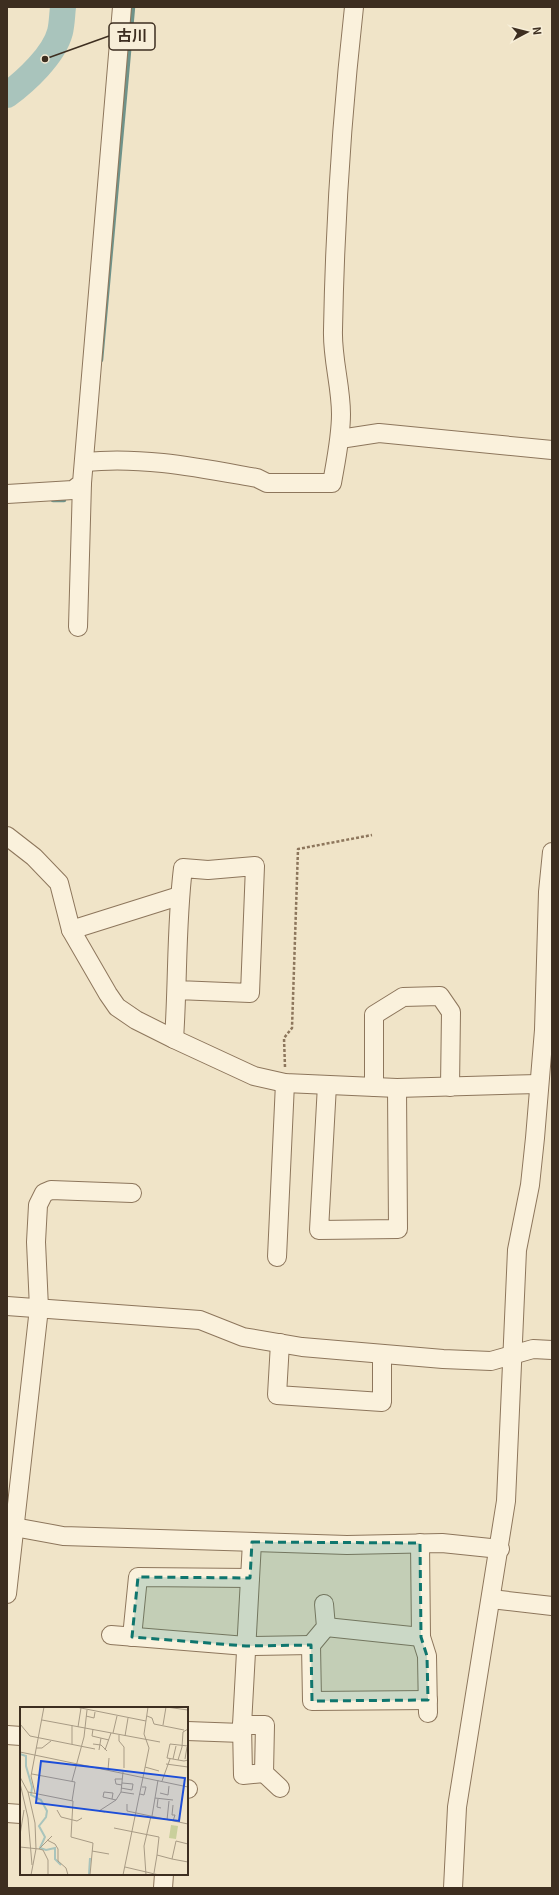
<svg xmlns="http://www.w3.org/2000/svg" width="559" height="1895" viewBox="0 0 559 1895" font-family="Georgia,'Noto Sans JP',serif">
<rect width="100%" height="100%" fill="#f0e4c8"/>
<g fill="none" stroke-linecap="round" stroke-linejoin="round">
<!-- stream -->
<g stroke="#6f938a" stroke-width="4.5">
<polyline points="101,360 133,7"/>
<polyline points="53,500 64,500"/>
</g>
<!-- river -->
<path stroke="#a9c4bc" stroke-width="26" d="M7,95C26,81 54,55 60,32C62,24 62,15 63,7"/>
<!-- street casing -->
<g stroke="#8d765c" stroke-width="20">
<g id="street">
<polyline points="340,439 379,433 552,450"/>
<path d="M85,462C143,456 200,468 257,478L267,483H332C336,460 341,437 341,414C341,386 332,358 333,330C335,222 342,114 354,7"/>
<polyline points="7,494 73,490 82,483 122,7"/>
<polyline points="78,627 82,483"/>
<polyline points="7,836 34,857 59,883 71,930 108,994 117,1007 136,1020 174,1039 254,1076 285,1083 397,1088 538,1084"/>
<polyline points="71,930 179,896"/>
<path d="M174,1039C178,982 176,925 183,868L208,870L255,866L250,993L177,990"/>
<polyline points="327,1085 319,1230 398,1229 397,1088"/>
<polyline points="374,1087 374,1015 403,997 440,996 451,1012 450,1087"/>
<polyline points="277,1257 285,1083"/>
<polyline points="7,1306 200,1320 243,1337 302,1347 443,1359 491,1361 533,1349 552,1350"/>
<polyline points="280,1343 277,1395 382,1402 382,1354"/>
<polyline points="14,1527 63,1536 347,1545 442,1543 500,1549"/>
<polyline points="252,1542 242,1725 243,1775 264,1773"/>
<polyline points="420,1543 421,1637 427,1656 428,1713"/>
<polyline points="7,1594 39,1308 36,1242 38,1205 44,1193 51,1190 132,1193"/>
<polyline points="491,1599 552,1606"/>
<polyline points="324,1604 326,1627 311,1645 312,1701 428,1700"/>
<polyline points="326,1627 421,1637"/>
<polyline points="111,1635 246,1646 311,1645"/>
<polyline points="132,1637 138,1577 250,1578"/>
<polyline points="242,1725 265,1725 264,1773 280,1788"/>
<polyline points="187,1731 242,1733"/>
<polyline points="7,1735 21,1736"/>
<polyline points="187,1789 188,1789"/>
<polyline points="7,1813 21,1814"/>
<polyline points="163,1888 164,1874"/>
<polyline points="453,1888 457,1807 506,1501 517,1250 530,1185 535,1138 544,1030 548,892 552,852"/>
</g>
</g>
<!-- path -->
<polyline stroke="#8d765c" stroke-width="2.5" stroke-dasharray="3 2" stroke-linecap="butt" points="285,1067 284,1038 292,1028 298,849 372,835"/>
<!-- street -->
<use href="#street" stroke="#faf1dc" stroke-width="18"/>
</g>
<!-- marked area -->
<path fill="#0f766e" fill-opacity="0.2" stroke="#0f766e" stroke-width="3" stroke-dasharray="8 5" stroke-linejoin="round" d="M252,1542L420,1543L421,1637L427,1656L428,1700L312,1701L311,1645L246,1646L132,1637L138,1577L250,1578Z"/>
<!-- overview -->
<g transform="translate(20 1707)">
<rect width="168" height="168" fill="#f0e4c8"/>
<path d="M151,118L158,119L156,132L149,131Z" fill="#c9cf9b"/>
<path fill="none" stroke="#a9c4bc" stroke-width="2" d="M0,47L6,49V59L12,80L11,88L21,93L27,104L26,110L19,119L25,130L20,141L26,143L35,141V152L41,158M69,167L70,151"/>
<path fill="none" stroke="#a89b85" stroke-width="1" d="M56,0L126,14M66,9L74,11L75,5M127,9L132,11L134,17L164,23M22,13L140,35M0,17L10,29L75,42M52,18V37M143,18L146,0L168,3M58,20L61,1M73,22L72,29L89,33M93,26L97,9M99,28V34L104,40V61M105,29L108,11M73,37L81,38L87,44M168,39L150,37L147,51L164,54L168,53M162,40L163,25L168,22M16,41H22L31,34M79,43L81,31M85,43L91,26M0,45L168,80M153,52L156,39M165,52L167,40M158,53L162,40M146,57L168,60M125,60L139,64M88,63L89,51M12,67L55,75L52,94M0,70L8,85L15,116L16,142L11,168M52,74L64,30L67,3M142,74L150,52M0,76L8,111L12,158M102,78L96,77L95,72H102M101,81L112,83L113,77L102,76M8,85L53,94L51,130L73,136L70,168M101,85L114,87M15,86L11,69L24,0M140,86L148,88L149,79M120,87L124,88L126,80H122M135,91L153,93M92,92L93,86L84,85L83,90L96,93M138,92L137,100L141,101M107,97V104L168,117M37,103L41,110L57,114L62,111M85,105L79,104L96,93L101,85L103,65M132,109L138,73M147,113L149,94M153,114L155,108H152L153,98M94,121L139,130L137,148L152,152L156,134L168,137M0,128L4,103M27,133L35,137L38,142V154L46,161L48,168M0,140L19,142L32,129M19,142L23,143L28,153V168M72,144L89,147M152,152L168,155M105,160L139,168M134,166L137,148M103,168L129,41L124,27L128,0M126,168L124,139L131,109"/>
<path fill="#1d4ed8" fill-opacity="0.15" stroke="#1d4ed8" stroke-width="2" d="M21,54L165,71L159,114L16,96Z"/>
<rect width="168" height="168" fill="none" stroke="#3d2e20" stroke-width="2"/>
</g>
<!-- callouts -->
<path fill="none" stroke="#3d2e20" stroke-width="1.5" d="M45 59L109 36"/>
<circle fill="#3d2e20" stroke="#f7eed8" stroke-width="1.5" cx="45" cy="59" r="4"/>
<rect fill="#f7eed8" stroke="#3d2e20" stroke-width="1.5" x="109" y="23" width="46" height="27" rx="4"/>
<g font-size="15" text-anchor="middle" font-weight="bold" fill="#3d2e20">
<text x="132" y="41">古川</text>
</g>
<!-- border -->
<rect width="559" height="1895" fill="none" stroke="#3d2e20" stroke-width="16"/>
<!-- north arrow -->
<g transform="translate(527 32) rotate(83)" stroke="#f7eed8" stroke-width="3" paint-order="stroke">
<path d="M0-3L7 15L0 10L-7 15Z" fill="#3d2e20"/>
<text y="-6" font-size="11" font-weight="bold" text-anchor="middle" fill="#3d2e20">N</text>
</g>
</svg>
